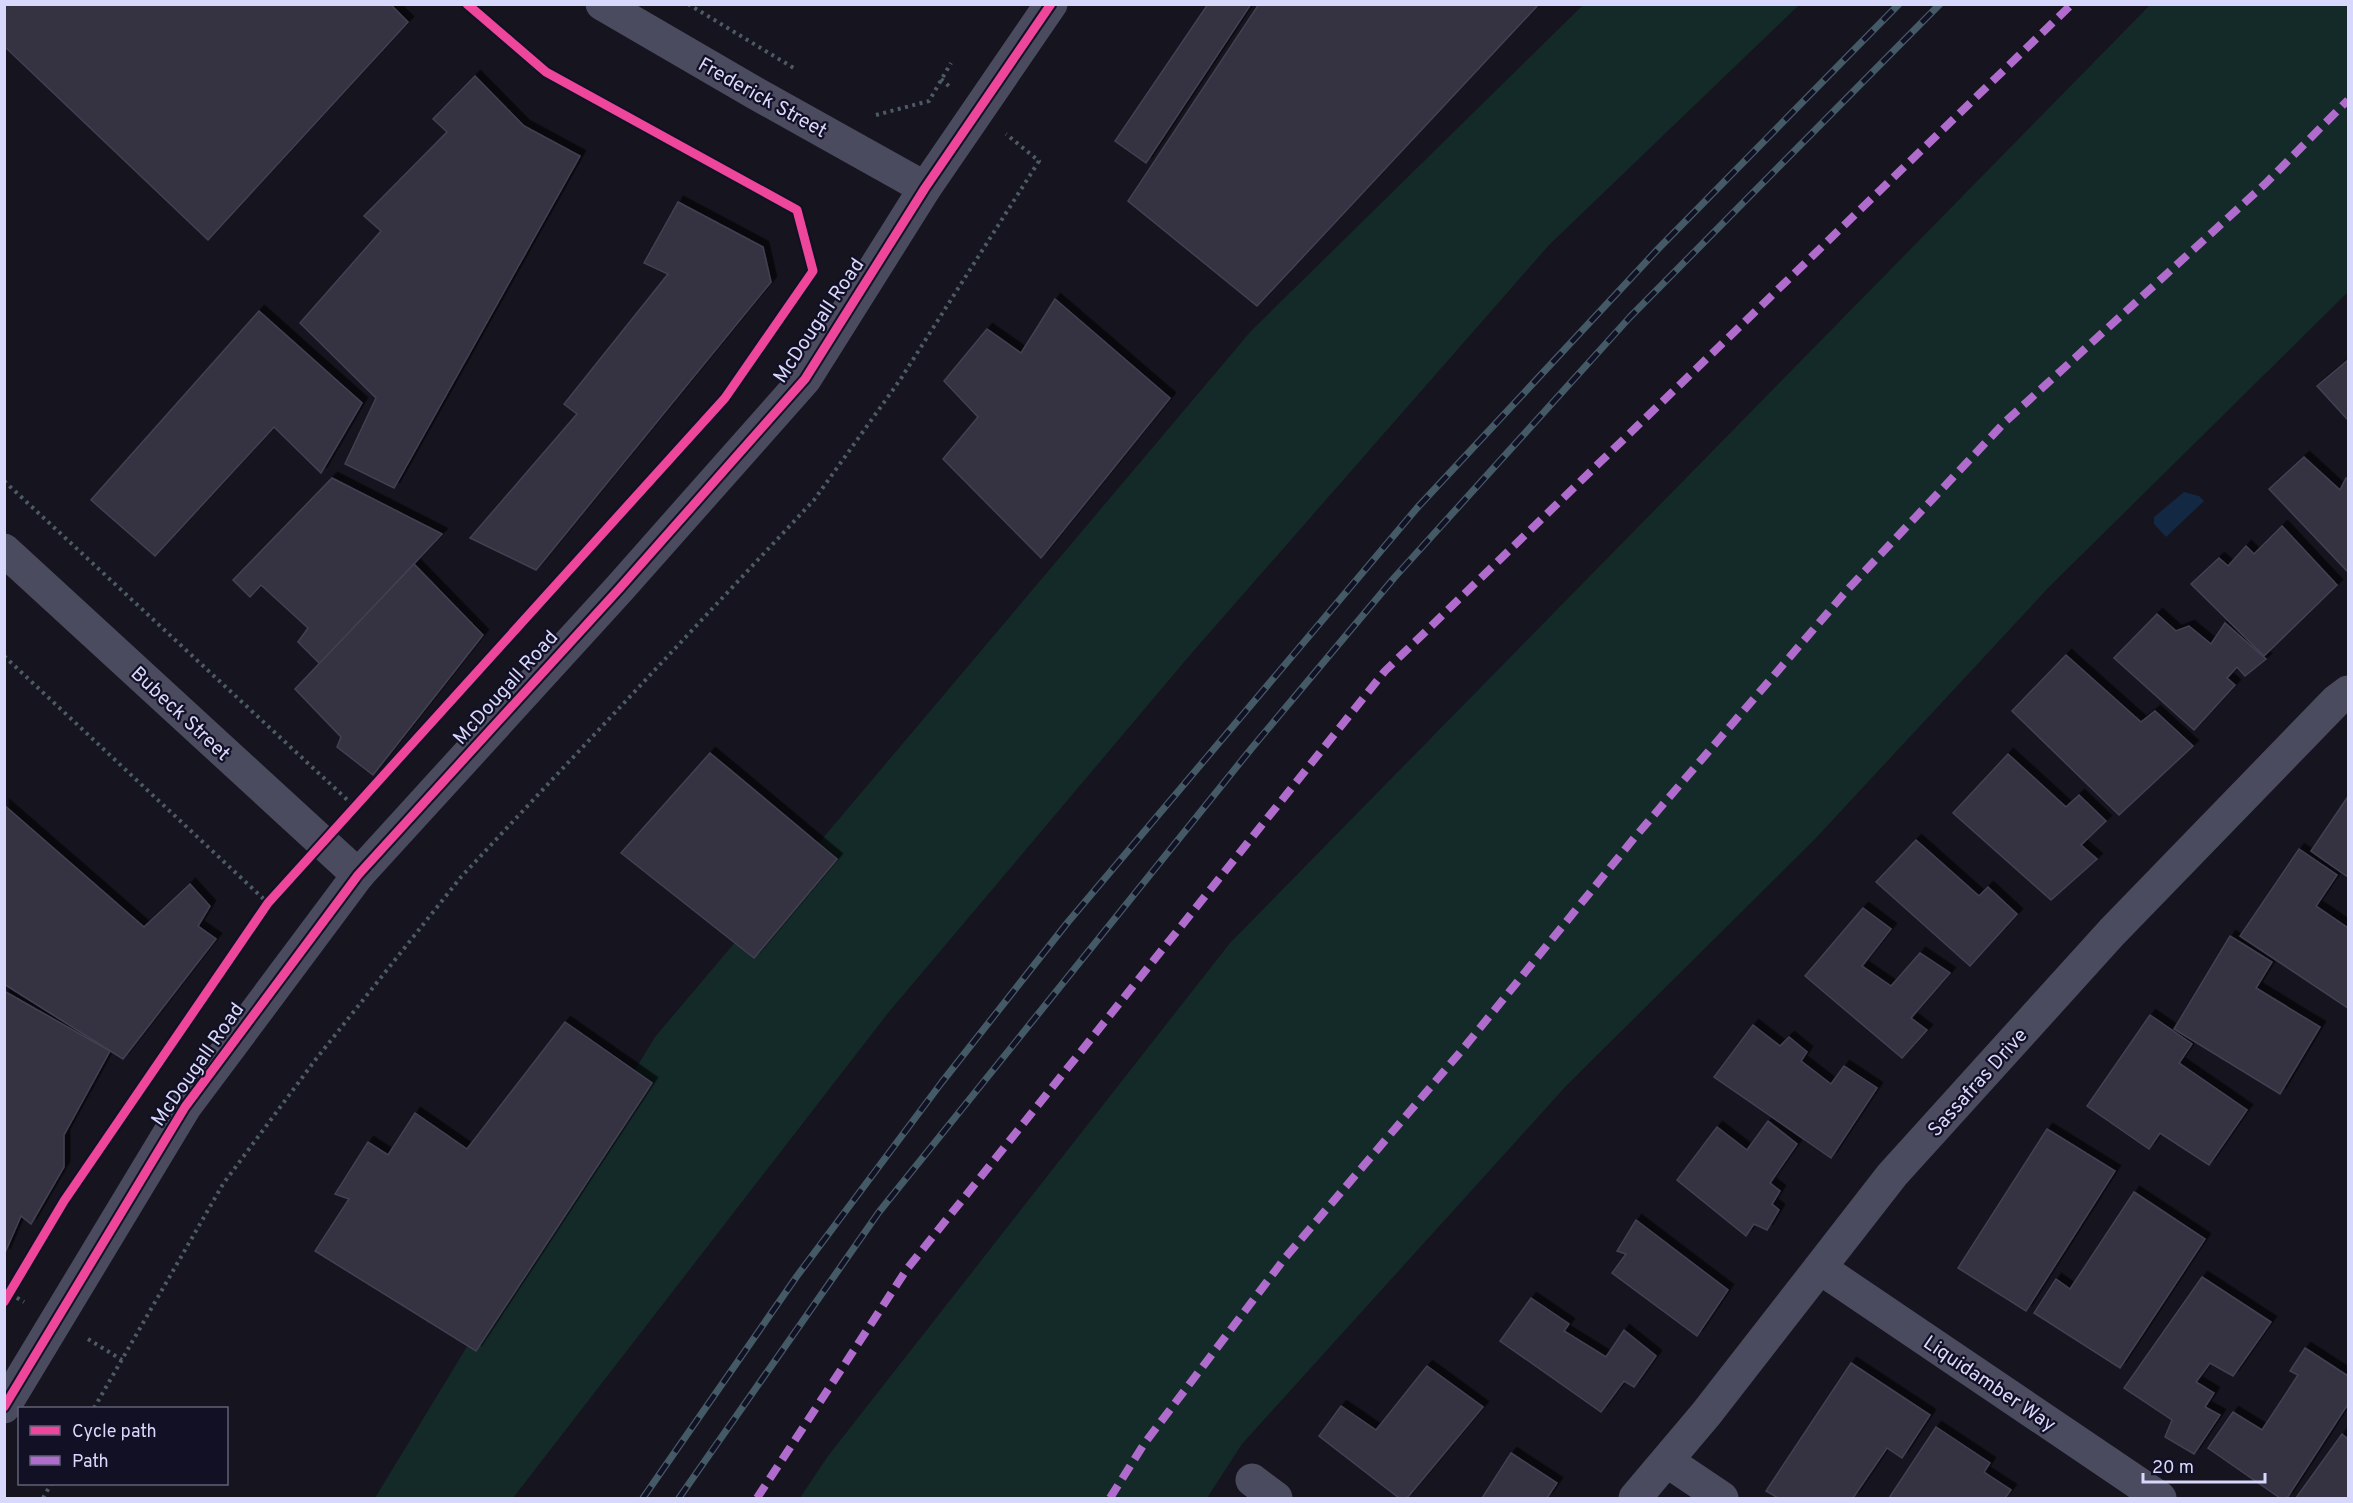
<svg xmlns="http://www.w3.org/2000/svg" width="2353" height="1503" viewBox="0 0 2353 1503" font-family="Overpass,sans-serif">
<defs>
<filter id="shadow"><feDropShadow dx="5.5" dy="-5.5" stdDeviation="0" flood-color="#0009"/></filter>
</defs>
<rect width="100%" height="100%" fill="#16141f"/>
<!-- green -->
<g fill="#142a29">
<polygon points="1583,5 1799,5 1549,245 1190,655 888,1013 513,1498 375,1498 655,1037 1251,331"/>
<polygon points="2150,5 2348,5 2348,292 2049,587 1815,839 1566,1086 1242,1444 1207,1498 800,1498 828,1456 1230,943"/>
</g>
<!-- water -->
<polygon fill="#122843" points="2184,492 2199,496 2204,501 2166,537 2154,524 2154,517"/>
<!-- building -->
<g fill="#343242" stroke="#424052" stroke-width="1.5" filter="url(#shadow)">
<polygon points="4,4 390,4 408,22 208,240 4,46"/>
<polygon points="1208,4 1251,4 1146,163 1115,141"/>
<polygon points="1259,4 1539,4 1257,306 1128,201"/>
<polygon points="475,76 524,126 580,156 394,488 345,464 376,398 300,323 381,231 364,216 447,132 433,119"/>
<polygon points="678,202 763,247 771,282 536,570 470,538 577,414 564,404 668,274 644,263"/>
<polygon points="1055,299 1170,398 1041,558 943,459 978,417 944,381 987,329 1021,353"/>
<polygon points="259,311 362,403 321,473 274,427 155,556 91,500"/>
<polygon points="2348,360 2348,420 2317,386"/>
<polygon points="2304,457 2340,490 2346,478 2348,481 2348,572 2269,489"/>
<polygon points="332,478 442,534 320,664 298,642 308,628 261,585 250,597 233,580"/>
<polygon points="2282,526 2337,585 2264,656 2191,584 2219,558 2228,566 2246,546 2254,554"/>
<polygon points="414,564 483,635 373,775 337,747 341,737 295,689"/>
<polygon points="2157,614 2176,631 2189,626 2211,644 2225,623 2266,659 2245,676 2237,667 2227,678 2235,685 2194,730 2114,658"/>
<polygon points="2066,655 2141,722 2155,711 2193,746 2119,815 2012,711"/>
<polygon points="710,753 837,859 754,958 621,853"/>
<polygon points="2008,754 2066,807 2079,795 2106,821 2081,845 2097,859 2051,900 1953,813"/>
<polygon points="2347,798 2348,799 2348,877 2311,851"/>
<polygon points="4,805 144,927 190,884 210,906 198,926 216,939 123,1059 4,984"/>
<polygon points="1916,840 1979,896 1988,887 2017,914 1970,966 1876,882"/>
<polygon points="2299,849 2337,875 2316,906 2348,928 2348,1008 2240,936"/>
<polygon points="1863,908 1891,929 1862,966 1891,986 1920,953 1950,973 1911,1018 1927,1030 1902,1058 1805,976"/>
<polygon points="2230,936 2272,962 2256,988 2320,1027 2280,1094 2174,1029"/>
<polygon points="4,991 110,1051 64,1135 64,1167 31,1224 21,1216 4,1255"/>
<polygon points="2150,1015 2192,1044 2179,1063 2247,1110 2209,1165 2160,1133 2149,1149 2087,1106"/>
<polygon points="565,1022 652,1083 476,1351 315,1251 349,1199 335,1194 368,1142 388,1155 415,1113 467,1149"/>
<polygon points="1753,1025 1780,1046 1789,1037 1807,1052 1801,1061 1831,1084 1844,1066 1877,1088 1831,1158 1714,1077"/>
<polygon points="1768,1121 1797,1144 1770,1183 1780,1191 1772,1204 1779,1210 1767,1230 1754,1224 1746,1236 1677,1180 1717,1127 1747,1150"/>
<polygon points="2047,1129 2115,1171 2026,1311 1958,1268"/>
<polygon points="2134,1192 2205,1239 2120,1368 2034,1313 2056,1279 2070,1289"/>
<polygon points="1636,1220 1728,1290 1697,1336 1612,1273 1626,1254 1617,1251"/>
<polygon points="2202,1277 2271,1322 2233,1376 2210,1363 2196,1382 2214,1393 2205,1407 2220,1415 2194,1454 2165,1437 2172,1420 2124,1388"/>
<polygon points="1531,1298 1569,1324 1564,1331 1606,1357 1624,1330 1656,1356 1634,1387 1624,1381 1601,1412 1500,1341"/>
<polygon points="2305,1348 2348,1376 2348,1404 2287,1498 2280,1498 2208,1448 2233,1412 2262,1430 2298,1375 2290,1371"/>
<polygon points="1851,1363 1930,1415 1902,1458 1887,1448 1853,1498 1778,1498 1766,1491"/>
<polygon points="1427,1366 1483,1407 1407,1498 1399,1498 1319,1436 1341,1406 1376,1430"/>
<polygon points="1936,1427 1990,1463 1984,1472 2011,1490 2005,1498 1889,1498"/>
<polygon points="2342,1434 2348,1439 2348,1498 2296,1498"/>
<polygon points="1511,1453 1557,1483 1547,1498 1482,1498"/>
</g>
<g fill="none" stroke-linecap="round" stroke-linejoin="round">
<!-- path -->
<g stroke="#4c5b66" stroke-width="4" stroke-dasharray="3 4.5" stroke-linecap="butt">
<polyline points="688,4 797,70"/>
<polyline points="941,79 950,87"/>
<polyline points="876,115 929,101 951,63"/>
<polyline points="4,481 354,806"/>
<polyline points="4,656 268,903"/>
<polyline points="4,1290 24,1302"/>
<polyline points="88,1339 122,1360"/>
<polyline points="94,1408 223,1184 316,1059 461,877 814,500 900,380 1039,161 1006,134"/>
<polyline points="43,1498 51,1484"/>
</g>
<!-- street -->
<g stroke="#4b4b60" stroke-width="33">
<polyline points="602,4 755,93 925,188"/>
<polyline points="4,550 358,875"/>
<polyline points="1820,1268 2160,1498"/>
<polyline points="4,1407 185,1107 358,875 619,589 805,379 925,188 1051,4"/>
<polyline points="1667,1461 1722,1498"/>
<polyline points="1252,1480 1276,1498"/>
<polyline points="1635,1498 1706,1414 1892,1175 2112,932 2336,701 2348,692"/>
</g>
<!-- rail casing -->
<g stroke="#445a66" stroke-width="7">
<g id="rail">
<polyline points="643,1498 797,1276 942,1082 1068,922 1417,508 1658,249 1899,4"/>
<polyline points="679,1498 879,1212 1251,749 1394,578 1630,317 1940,4"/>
</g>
</g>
<!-- rail -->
<use href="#rail" stroke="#121024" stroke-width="4.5" stroke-dasharray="14" stroke-linecap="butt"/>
<!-- quiet -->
<g stroke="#b06ccc" stroke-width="8" stroke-dasharray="15 8" stroke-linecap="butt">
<polyline points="757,1498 907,1269 1385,671 2072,4"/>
<polyline points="1110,1498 1144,1444 1285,1258 1462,1050 1635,837 1849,588 2005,422 2265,184 2348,100"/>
</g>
<!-- cycleway casing -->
<g stroke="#121024" stroke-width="13">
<g id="cycleway">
<polyline points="4,1302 64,1201 268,903 725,398 813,271 797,210 546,72 467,4"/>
<polyline points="4,1407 185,1107 358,875 619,589 805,379 925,188 1051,4"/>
</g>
</g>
<!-- cycleway -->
<use href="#cycleway" stroke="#ed469a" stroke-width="9"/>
</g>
<g text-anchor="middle" stroke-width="4.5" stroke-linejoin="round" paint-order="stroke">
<!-- street labels -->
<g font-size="20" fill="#d8d7fc" stroke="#121024">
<text transform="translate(763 97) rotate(29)" y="7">Frederick Street</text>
<text transform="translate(818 320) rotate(-56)" y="7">McDougall Road</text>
<text transform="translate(505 687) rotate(-48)" y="7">McDougall Road</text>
<text transform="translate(181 713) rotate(43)" y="7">Bubeck Street</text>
<text transform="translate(197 1064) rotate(-55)" y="7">McDougall Road</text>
<text transform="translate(1977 1082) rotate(-48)" y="7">Sassafras Drive</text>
<text transform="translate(1990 1383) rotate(34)" y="7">Liquidamber Way</text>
</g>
</g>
<!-- border -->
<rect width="2353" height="1503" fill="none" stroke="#d8d7fc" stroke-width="12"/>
<!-- legend -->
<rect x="18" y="1407" width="210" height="78" fill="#121024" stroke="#61607a" stroke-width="1.5"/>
<rect x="30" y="1426" width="30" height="9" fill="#ed469a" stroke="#61607a" stroke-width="1.5"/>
<text x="72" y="1437" font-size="18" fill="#d8d7fc">Cycle path</text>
<rect x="30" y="1456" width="30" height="9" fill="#b06ccc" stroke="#61607a" stroke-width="1.5"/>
<text x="72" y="1467" font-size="18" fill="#d8d7fc">Path</text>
<!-- scale -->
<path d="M2143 1473v9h122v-9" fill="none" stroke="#d8d7fc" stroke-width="3"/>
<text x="2152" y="1473" font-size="18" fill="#d8d7fc" stroke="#121024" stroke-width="4.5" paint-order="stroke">20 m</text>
</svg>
